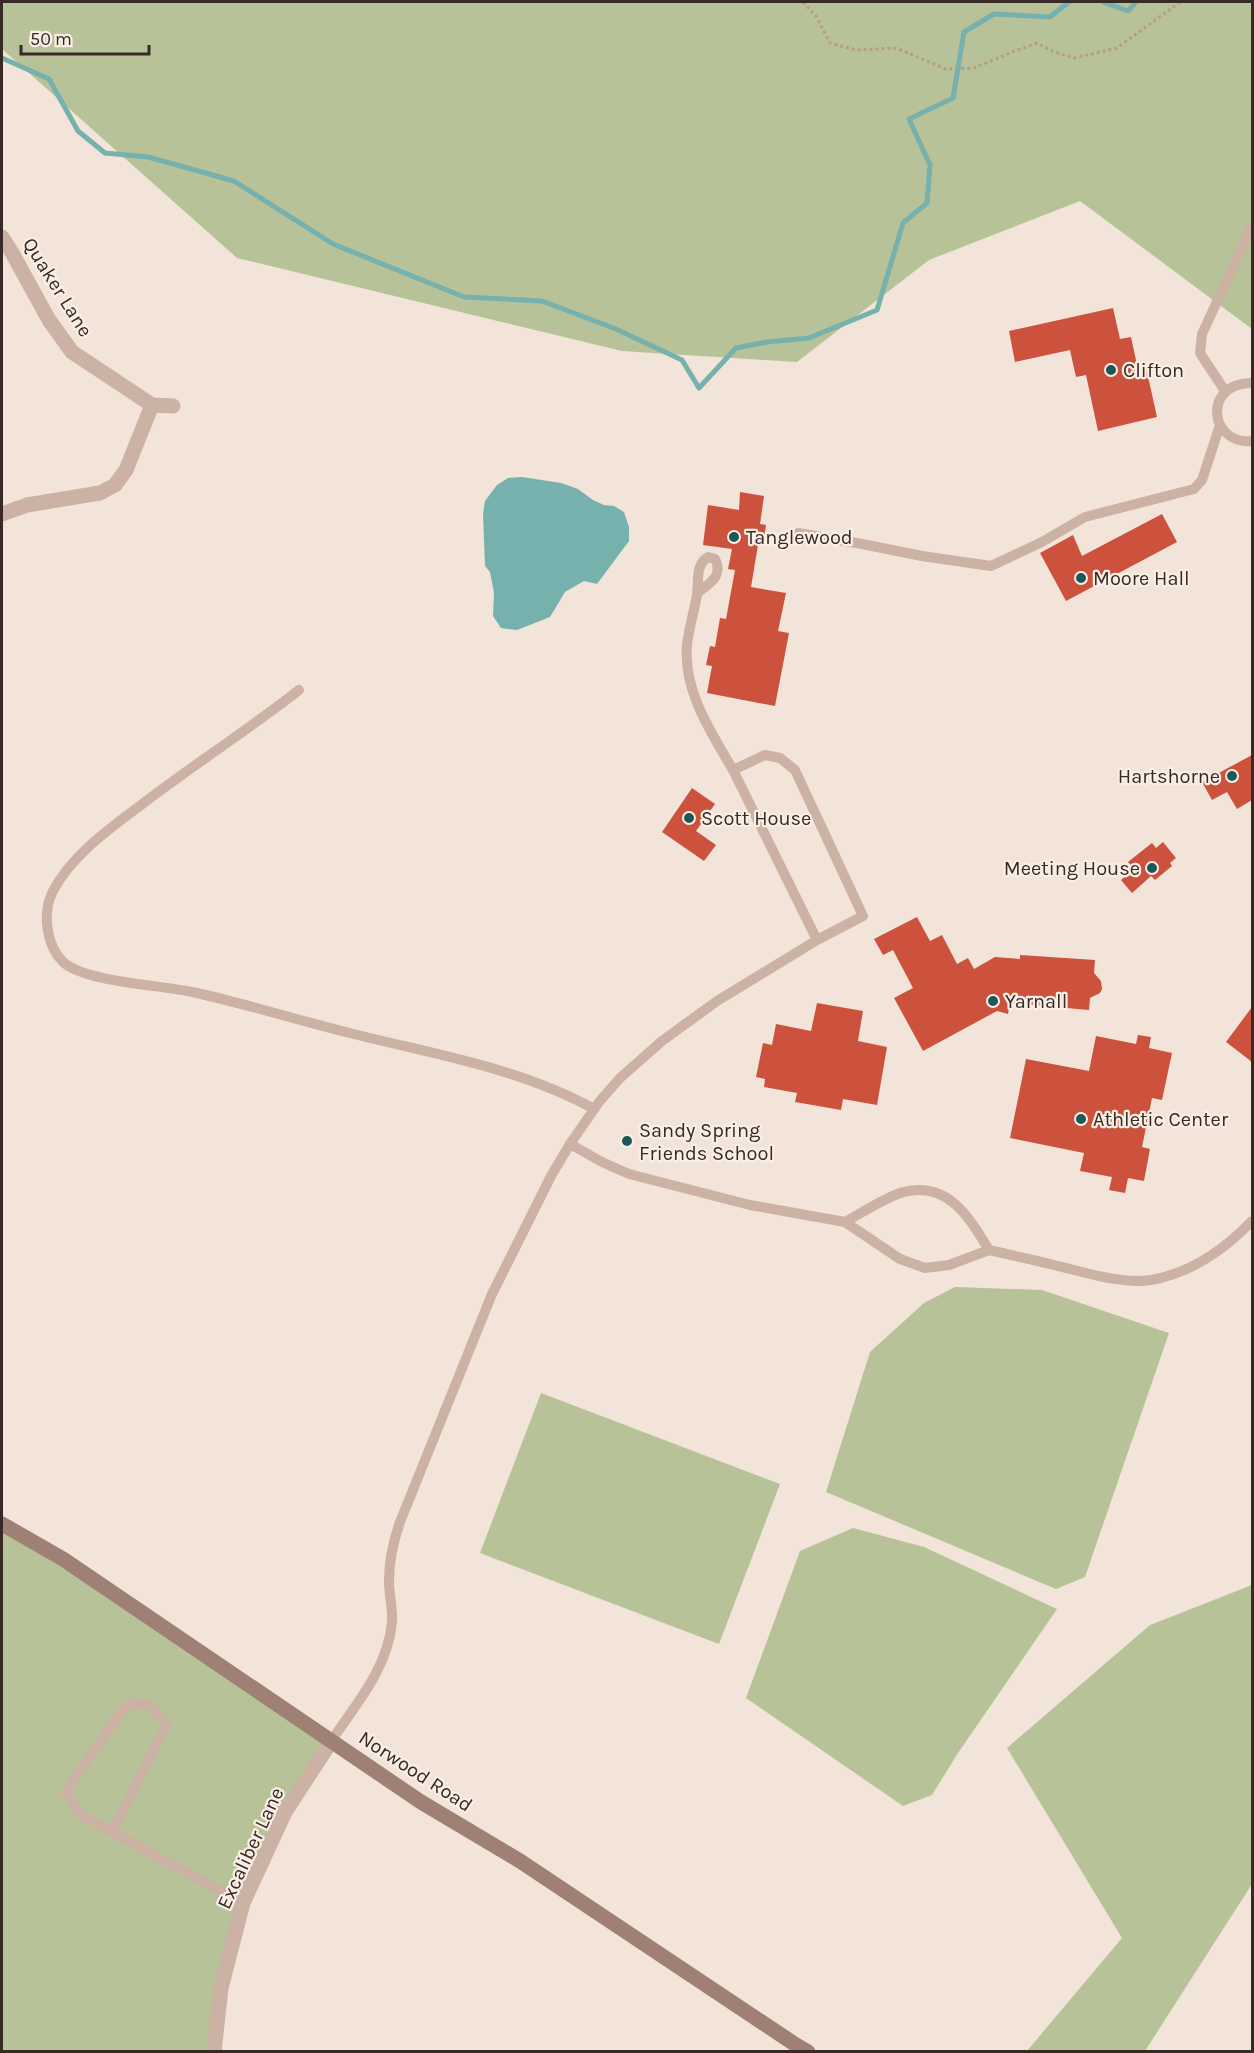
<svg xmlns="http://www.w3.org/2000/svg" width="1254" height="2053" viewBox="0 0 1254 2053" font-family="Karla,sans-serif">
<rect width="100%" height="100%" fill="#f2e4d8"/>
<!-- green -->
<g fill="#b7c298">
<polygon points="2,2 1252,2 1252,329 1080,201 929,260 797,362 622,351 237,258 2,49"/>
<polygon points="955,1287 1042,1290 1169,1333 1085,1577 1056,1589 826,1492 870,1352 924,1303"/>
<polygon points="541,1393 780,1484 719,1644 480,1553"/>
<polygon points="2,1524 332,1740 243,1903 214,2051 2,2051"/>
<polygon points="853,1528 924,1547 1057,1609 958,1753 932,1795 903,1806 746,1698 800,1551"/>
<polygon points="1252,1585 1252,1884 1145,2051 1027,2051 1122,1938 1007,1748 1150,1625"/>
</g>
<!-- water -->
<polygon fill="#76b1ae" points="522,477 561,483 578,489 593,500 604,505 614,506 624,512 629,527 629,541 597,584 584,581 565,592 550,617 517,630 501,628 493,616 494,593 490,572 485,566 483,514 485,501 497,485 508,478"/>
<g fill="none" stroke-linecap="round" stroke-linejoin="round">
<!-- stream -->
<g stroke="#76b1ae" stroke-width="5">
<polyline points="1103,2 1128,11 1136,2"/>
<polyline points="2,58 49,79 78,131 105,153 148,157 234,181 333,244 464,297 542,301 616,329 682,360 699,388 736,348 767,342 809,338 877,310 903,223 927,203 930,165 909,119 953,98 964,32 994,14 1050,17 1069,2"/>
</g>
</g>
<!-- building -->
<g fill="#cc523d">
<polygon points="1113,308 1120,339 1131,337 1137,365 1145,363 1157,417 1098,431 1086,375 1076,377 1070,350 1015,362 1009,331"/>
<polygon points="740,492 764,496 760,524 766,525 763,546 758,545 751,587 786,593 778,631 789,633 775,706 707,693 712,666 706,665 710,646 715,647 720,618 726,619 735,570 728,569 732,549 703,545 708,505 739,510"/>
<polygon points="1162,514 1177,542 1066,601 1040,553 1073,535 1082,556"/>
<polygon points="1252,755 1252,800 1237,809 1227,792 1212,800 1202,782"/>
<polygon points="692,788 715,804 696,831 716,845 704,861 662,832"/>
<polygon points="1163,842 1176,858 1170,863 1172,866 1155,880 1151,876 1132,893 1121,880 1134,869 1128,862 1152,843 1156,848"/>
<polygon points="917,917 930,941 942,935 957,964 968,958 974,969 995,957 1020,959 1020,955 1095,960 1094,973 1101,981 1102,989 1100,993 1090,998 1089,1010 1010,1003 1008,1014 997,1011 923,1051 894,998 913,988 893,950 883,955 874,939"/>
<polygon points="817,1003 863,1011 858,1041 887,1047 877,1105 843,1099 841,1110 795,1102 797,1093 764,1087 765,1079 756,1077 763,1043 772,1045 776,1024 811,1031"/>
<polygon points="1252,1007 1252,1062 1226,1042"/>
<polygon points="1138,1035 1151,1037 1149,1048 1172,1053 1162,1100 1152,1098 1142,1147 1150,1149 1144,1181 1128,1178 1125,1193 1109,1190 1112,1177 1080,1171 1084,1153 1010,1138 1026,1059 1089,1071 1096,1036 1136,1044"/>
</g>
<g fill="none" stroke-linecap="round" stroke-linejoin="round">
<!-- path -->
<polyline stroke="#b79c8e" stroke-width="3" stroke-dasharray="3 3" stroke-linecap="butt" points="803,2 816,16 830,43 856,50 896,48 946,69 974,68 1010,53 1037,43 1054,52 1074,58 1117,48 1180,2"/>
<!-- service -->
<g stroke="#cbb2a4" stroke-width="10">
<path d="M1252,383C1202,383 1209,445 1252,441"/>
<polyline points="1225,391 1200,353 1202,334 1252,226"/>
<polyline points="798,533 862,544 922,556 991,566 1042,542 1085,517 1194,489 1202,480 1220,425"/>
<path d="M697,593C709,584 724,576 715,559L708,557C695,565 699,581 697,595C694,612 689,628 687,645C683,691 711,732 733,770"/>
<path d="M299,690C248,730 193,765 141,805C109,829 72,855 53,891C42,912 46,945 63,962C85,982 161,985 192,992C248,1004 303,1022 358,1035C438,1055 522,1069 594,1109"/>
<path d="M570,1144L602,1162L629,1174L750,1205L845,1222L900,1259L925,1268L949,1265L989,1250C969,1217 948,1181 904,1192C889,1195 860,1214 845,1222"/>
<path d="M989,1250C1016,1256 1043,1262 1070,1269C1094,1275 1125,1284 1151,1280C1192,1273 1224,1250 1252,1221"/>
<path d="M332,1740C356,1704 388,1668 392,1622C393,1609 389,1595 389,1581C389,1560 393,1542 400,1522L492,1294L551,1176L570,1144L599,1102L620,1078L662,1041L717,1001L817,940L863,916L795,770L780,758L765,755L733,770L817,940"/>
<polyline points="112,1832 83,1816 65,1792 128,1703 149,1705 167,1724 112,1832 243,1903"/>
</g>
<!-- minor -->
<g stroke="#cbb2a4" stroke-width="15">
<polyline points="2,237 11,251 49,320 72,352 152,405 173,406"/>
<polyline points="2,514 27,505 100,493 115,485 126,470 152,405"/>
<polyline points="214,2052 221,1988 243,1903 285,1812 332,1740"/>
</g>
<!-- secondary -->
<polyline stroke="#9e8075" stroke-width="15" points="2,1524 63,1559 421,1802 520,1861 796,2045 808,2052"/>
</g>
<!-- markers -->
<g fill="#1a5957" stroke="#faeee5" stroke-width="2">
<circle cx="1111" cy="370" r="6"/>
<circle cx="734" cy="537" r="6"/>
<circle cx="1081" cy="578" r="6"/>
<circle cx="1232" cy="776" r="6"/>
<circle cx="689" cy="818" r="6"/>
<circle cx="1152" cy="868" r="6"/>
<circle cx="993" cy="1001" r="6"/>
<circle cx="1081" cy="1119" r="6"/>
<circle cx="627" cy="1141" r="6"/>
</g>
<g text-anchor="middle" stroke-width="4.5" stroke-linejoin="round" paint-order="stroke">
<!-- street labels -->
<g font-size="20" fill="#362926" stroke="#faeee5">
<text transform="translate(58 287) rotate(58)" y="7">Quaker Lane</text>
<text transform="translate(416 1771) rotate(33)" y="7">Norwood Road</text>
<text transform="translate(250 1848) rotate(-65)" y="7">Excaliber Lane</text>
</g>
<!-- poi labels -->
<g font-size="20" fill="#362926" stroke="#faeee5" text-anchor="start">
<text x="1123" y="377">Clifton</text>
<text x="746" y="544">Tanglewood</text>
<text x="1093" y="585">Moore Hall</text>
<text x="1220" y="783" text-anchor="end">Hartshorne</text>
<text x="701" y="825">Scott House</text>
<text x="1140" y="875" text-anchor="end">Meeting House</text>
<text x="1005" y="1008">Yarnall</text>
<text x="1093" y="1126">Athletic Center</text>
<text x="639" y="1137">Sandy Spring<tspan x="639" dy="23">Friends School</tspan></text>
</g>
</g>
<!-- border -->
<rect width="1254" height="2053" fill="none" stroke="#362926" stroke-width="6"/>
<!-- scale -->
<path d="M21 45v9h128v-9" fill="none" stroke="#362926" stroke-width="3"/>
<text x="30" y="45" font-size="18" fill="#362926" stroke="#faeee5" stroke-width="4.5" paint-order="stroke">50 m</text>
</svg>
